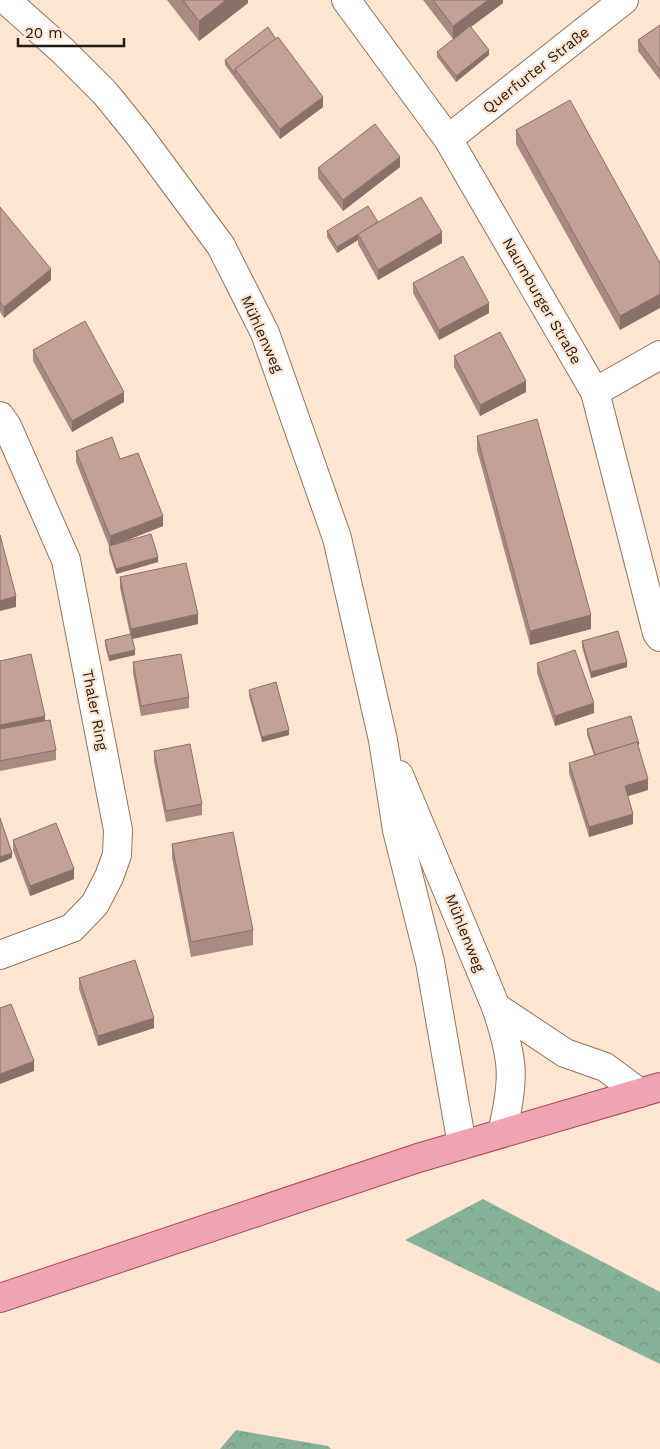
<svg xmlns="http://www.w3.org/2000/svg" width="660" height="1449" viewBox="0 0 660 1449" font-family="'Work Sans',sans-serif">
<defs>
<pattern id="forest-crowns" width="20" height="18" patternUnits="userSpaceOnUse" patternTransform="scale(1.25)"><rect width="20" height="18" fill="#86b299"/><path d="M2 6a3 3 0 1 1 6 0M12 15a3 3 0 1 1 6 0" fill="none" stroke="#739883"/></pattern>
</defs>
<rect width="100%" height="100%" fill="#fce6d2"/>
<!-- forest -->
<g fill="url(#forest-crowns)">
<polygon points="483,1199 660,1292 660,1364 405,1240"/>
<polygon points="236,1430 328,1446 331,1449 220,1449"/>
</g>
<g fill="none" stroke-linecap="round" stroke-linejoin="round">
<!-- minor casing -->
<g stroke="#8e755f" stroke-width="30">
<g id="minor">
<polyline points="6,0 63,51 105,93 139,135 221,246 265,333 337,538 383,740 397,830 430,962 462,1145"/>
<polyline points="346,0 448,139 595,392 657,633 660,637"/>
<polyline points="448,139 624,0"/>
<polyline points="595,392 660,355"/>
<polyline points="0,416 7,426 66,560 118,830 117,855 109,877 95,904 72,928 0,955"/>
<path d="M399,775L496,1007C514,1060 515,1079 502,1133"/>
<polyline points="496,1007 565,1053 605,1067 640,1093"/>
</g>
</g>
<!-- major casing -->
<g stroke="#a14c59" stroke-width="30">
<polyline id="major" points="0,1298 418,1158 660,1087"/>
</g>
<!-- minor -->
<use href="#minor" stroke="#fff" stroke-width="28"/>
<!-- major -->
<use href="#major" stroke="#efa4b3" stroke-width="28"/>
</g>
<!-- wall -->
<g fill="#a98a82">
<polygon points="167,0 248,0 248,3 199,41"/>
<polygon points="423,0 503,0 503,3 471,27 489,55 456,82 437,57 437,52 453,39"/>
<polygon points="660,25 660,80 638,51 638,40"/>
<polygon points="276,39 323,107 280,139 225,65 225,60"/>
<polygon points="516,130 660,263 620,330 516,144"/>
<polygon points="400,167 343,211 318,178 318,168"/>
<polygon points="0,207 51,280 4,318 0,312"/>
<polygon points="378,222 442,243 378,280 358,244 358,240 337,253 327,237 327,231"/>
<polygon points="413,283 489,313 439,340 413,293"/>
<polygon points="33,350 124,402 72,432 33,361"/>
<polygon points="454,356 526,392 480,416 454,367"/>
<polygon points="477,436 591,629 530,645 477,450"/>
<polygon points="76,451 120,459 163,526 115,545 158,562 116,574 109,552 109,546 76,462"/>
<polygon points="120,577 198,624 133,639 135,655 109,661 105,645 105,640 130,634 120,588"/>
<polygon points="582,641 627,667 591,678 582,647"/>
<polygon points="0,661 45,721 56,750 56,760 0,771"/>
<polygon points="133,662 189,697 189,708 141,716 133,673"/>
<polygon points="537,663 594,713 555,726 537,673"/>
<polygon points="249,690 289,735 262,742 249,696"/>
<polygon points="587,729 639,748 648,790 628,796 633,824 589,837 569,773 569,763 594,755 587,735"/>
<polygon points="154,751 202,804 202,815 166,822 154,761"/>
<polygon points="13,840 74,879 30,896 13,850"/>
<polygon points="172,844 253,930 253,945 191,957 172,858"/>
<polygon points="79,978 154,1028 98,1046 79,989"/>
</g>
<!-- shaded-wall -->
<g fill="#89716a">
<polygon points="226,0 248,0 248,3 199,41 199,21"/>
<polygon points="488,0 503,0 503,3 453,40 453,26"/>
<polygon points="489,50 489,55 456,82 456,76"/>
<polygon points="323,97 323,107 280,139 280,129"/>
<polygon points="400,157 400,167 343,211 343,200"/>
<polygon points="442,232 442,243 378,280 378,270"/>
<polygon points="358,235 358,240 337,253 337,247"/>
<polygon points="51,269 51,280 4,318 4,307"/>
<polygon points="660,294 660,308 620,330 620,316"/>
<polygon points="489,303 489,313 439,340 439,330"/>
<polygon points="526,381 526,392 480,416 480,405"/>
<polygon points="124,392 124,402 72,432 72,421"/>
<polygon points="163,516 163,526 110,547 110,536"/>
<polygon points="158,557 158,562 116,574 116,569"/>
<polygon points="16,596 16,607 0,611 0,601"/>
<polygon points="198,614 198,624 131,639 131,629"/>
<polygon points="591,615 591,629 530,645 530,631"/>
<polygon points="135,650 135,655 109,661 109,656"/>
<polygon points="627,662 627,667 591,678 591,672"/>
<polygon points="594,703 594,713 555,726 555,716"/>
<polygon points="45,716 45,726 0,736 0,725"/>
<polygon points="289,730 289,735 262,742 262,737"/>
<polygon points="648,779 648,790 625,797 625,786"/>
<polygon points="633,814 633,824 589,837 589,827"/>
<polygon points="12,853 12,858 0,863 0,857"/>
<polygon points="74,869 74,879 30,896 30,886"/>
<polygon points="154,1018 154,1028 98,1046 98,1036"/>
<polygon points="34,1061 34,1071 0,1084 0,1074"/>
</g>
<!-- building -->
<g fill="#c4a197" stroke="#89716a">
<polygon points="183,0 226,0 199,21"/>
<polygon points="433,0 488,0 453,26"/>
<polygon points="660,25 660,70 638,40"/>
<polygon points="470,26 489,50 456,76 437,52"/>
<polygon points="268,27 276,39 235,69 235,74 225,60"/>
<polygon points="278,37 323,97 280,129 235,69"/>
<polygon points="570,100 660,263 660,294 620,316 516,130"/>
<polygon points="375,124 400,157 343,200 318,168"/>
<polygon points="421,197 442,232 378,270 358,234"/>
<polygon points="368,206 378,222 337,247 327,231"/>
<polygon points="0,207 51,269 4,307 0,302"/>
<polygon points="463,256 489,303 439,330 413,283"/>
<polygon points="85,321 124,392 72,421 33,350"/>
<polygon points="500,332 526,381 480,405 454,356"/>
<polygon points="537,419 591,615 530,631 477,436"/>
<polygon points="112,437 120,459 138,453 163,516 110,536 76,451"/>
<polygon points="151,534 158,557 116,569 109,546"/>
<polygon points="0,535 16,596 0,601"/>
<polygon points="186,563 198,614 131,629 120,577"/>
<polygon points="618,631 627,662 591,672 582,641"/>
<polygon points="131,634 135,650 109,656 105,640"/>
<polygon points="575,650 594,703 555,716 537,663"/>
<polygon points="31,654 45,716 0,725 0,661"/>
<polygon points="181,654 189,697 141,706 133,662"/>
<polygon points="276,682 289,730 262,737 249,690"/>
<polygon points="631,716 639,744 638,744 637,742 595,755 587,729"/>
<polygon points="50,720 56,750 0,761 0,729"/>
<polygon points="637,742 648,779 625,786 633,814 589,827 569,763"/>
<polygon points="190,744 202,804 166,811 154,751"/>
<polygon points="0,818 12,853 0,857"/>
<polygon points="56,823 74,869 30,886 13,840"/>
<polygon points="233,832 253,930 191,942 172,844"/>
<polygon points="135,960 154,1018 98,1036 79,978"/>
<polygon points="11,1004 34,1061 0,1074 0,1008"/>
</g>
<g text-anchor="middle" stroke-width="4.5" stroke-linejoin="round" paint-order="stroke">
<!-- street labels -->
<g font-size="15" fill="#231910" stroke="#fce6d2">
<text transform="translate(536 70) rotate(-38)" y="5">Querfurter Straße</text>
<text transform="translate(542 301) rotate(60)" y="5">Naumburger Straße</text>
<text transform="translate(262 334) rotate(66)" y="5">Mühlenweg</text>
<text transform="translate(95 710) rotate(79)" y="5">Thaler Ring</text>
<text transform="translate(465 933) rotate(68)" y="5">Mühlenweg</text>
</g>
</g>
<!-- scale -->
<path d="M18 38v8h106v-8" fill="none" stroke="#231910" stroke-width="2.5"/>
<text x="25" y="38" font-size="15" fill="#231910" stroke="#fce6d2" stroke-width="4" paint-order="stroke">20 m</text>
</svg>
